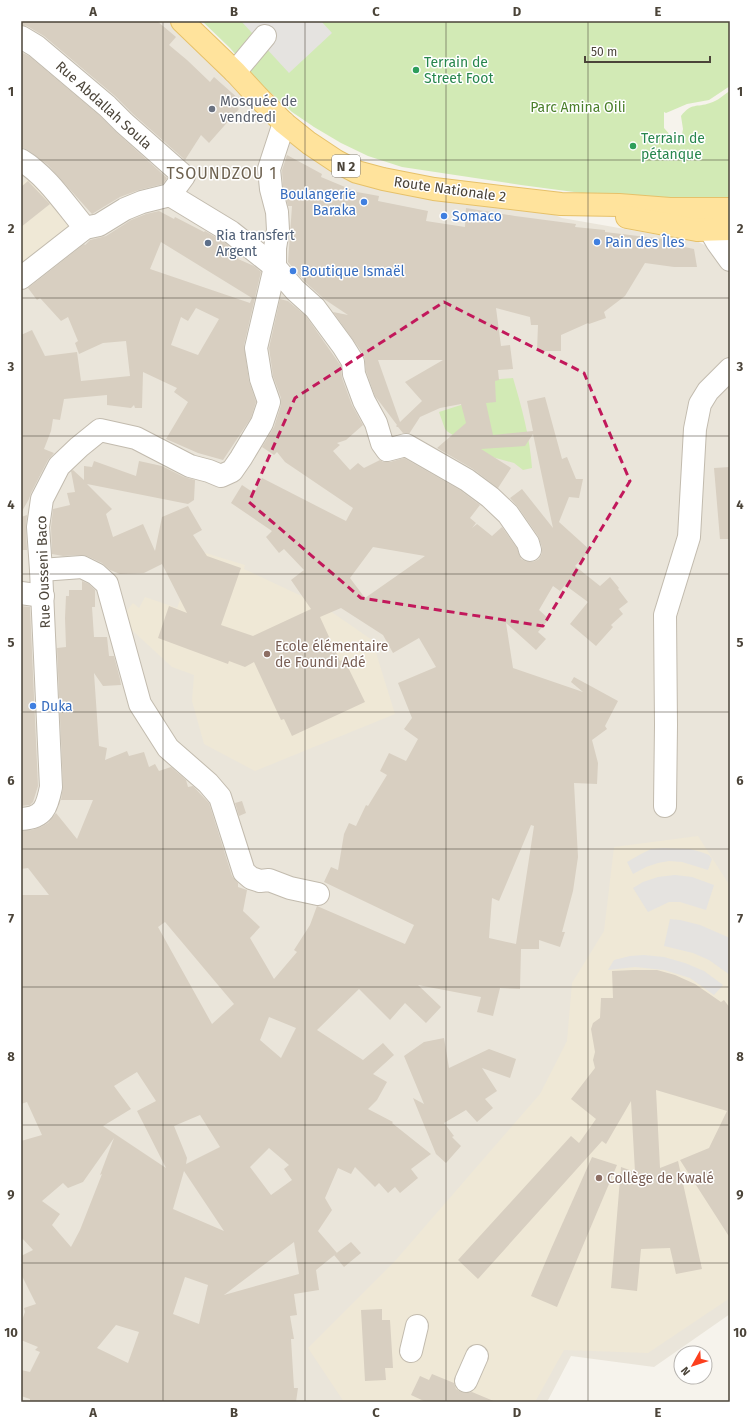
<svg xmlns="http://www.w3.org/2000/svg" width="751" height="1423" viewBox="0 0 751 1423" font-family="'Fira Sans',sans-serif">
<rect width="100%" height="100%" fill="#f6f3ec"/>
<!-- residential -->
<polygon fill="#eae5da" points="21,21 182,21 336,161 516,199 562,218 665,236 691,238 712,249 730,243 730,1314 654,1367 571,1356 547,1402 21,1402"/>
<!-- education -->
<g fill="#efe8d6">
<polygon points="30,177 73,225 21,270 21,184"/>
<polygon points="199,551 245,565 244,569 323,606 372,640 395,714 255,771 204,744 192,701 194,675 172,667 120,619 133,603 139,608 145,597 177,608"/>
<polygon points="698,836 730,886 730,1298 648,1353 564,1350 535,1402 344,1402 308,1348 395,1261 540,1094 567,1041 572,983 604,931 614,847"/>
</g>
<!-- green -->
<g fill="#d2eab5">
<path d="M202,21H730V86L709,100L687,104L666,113L664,112V128L680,146L683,129L681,116C692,102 696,108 710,103C718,101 723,95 730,91V201H642L521,185L402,167L368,156L341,143L314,127L292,112L262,85L230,48Z"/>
<path d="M513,378C522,408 530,438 532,468L523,470L514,463L485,455L448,432L445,429L439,412L464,404L474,381Z"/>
</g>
<!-- parking -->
<g fill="#e5e3e0">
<polygon points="241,21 321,21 332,33 289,73"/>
<polygon points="663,848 690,849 701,852 709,855 712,859 708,870 682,862 669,861 658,863 646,867 633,874 627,862 641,854 651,849"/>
<polygon points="675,875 692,877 714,885 706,910 680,902 669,902 648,912 633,888 643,882 658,877"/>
<polygon points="670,919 680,920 700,925 730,938 730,975 709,960 693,953 664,946"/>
<polygon points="644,955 664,957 685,963 704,971 723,985 714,995 690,978 664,970 635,967 608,970 614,960 630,956"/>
</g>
<!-- building -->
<g fill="#d8cfc1" fill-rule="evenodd">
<polygon points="21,21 157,21 176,37 169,45 187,60 210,82 214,77 240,100 236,106 239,109 209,143 201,135 185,160 133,114 115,96 44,36 27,26 21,25"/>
<polygon points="21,52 29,56 99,115 116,132 167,178 163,184 139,190 120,197 92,214 48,165 28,150 21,147"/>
<path d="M287,155L322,174L321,177L357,192L379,196L378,201L428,211L426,221L465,227L466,208L515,216L576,224L575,227L605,230V232L663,239V241L680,244V246L694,249L697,267H674L645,263L625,296L604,312L606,318L589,324L588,323L561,335V351H537L538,325H531L530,317L496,308L501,346L510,345L513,369L498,370L499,380L495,381L496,402L486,403L493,435L533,431L527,401L545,397L562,459L567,457L576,479H583L579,498L569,497L559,522L590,550L575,566L600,586L610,577L619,588L618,589L628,602L619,609L623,614L611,625L613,627L596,646L570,624L588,602L565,585L560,591L553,586L539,610L549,619L538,632L546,639L536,650L506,623L513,668L583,692L571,682L574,677L618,701L605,726L607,729L592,740L598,763L597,784L574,783L578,857L573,891L562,932H565L560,947L539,940V949H521L520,989L500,988L493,1016L477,1012L481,997L418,985L441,1007L426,1023L405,1003L390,1020L359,989L317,1030L363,1060L383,1043L394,1055L373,1074L387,1082L377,1100L368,1109L393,1122L392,1123L431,1154L411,1169L418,1178L400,1193L395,1187L388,1193L379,1183L375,1187L355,1167L351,1174L338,1168L325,1198L332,1210L318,1231L337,1253L316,1270L319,1290L294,1294L297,1315L290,1316L294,1339H291L294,1388H298L296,1402H30V1399L21,1396V1370L30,1372L40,1352L35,1350L38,1347L21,1340V1323L25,1312L24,1308L36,1304L21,1274V1256L33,1250L21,1237V1141L42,1135L27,1102L21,1104V895H49L28,868L21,869V831L32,830L41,827L48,823L56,813L77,839L93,800H61L63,786L57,648L66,647L65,618L66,596H69V590H82V581L89,584L95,590V607H92L94,637H107L109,656H114L120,679L121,685L103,686L94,673L99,746L107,748L105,760L127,751L129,756L144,752L149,767L155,764L159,771L171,767L186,780L188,787L193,786L209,803L232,876L238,883V887L247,890L243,911L260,927L250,938L274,979L297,952L294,950L310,925L317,906L405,944L414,925L324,882L331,867L338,870L344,834L349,823L356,826L366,805L368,806L387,775L380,771L389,753L406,761L418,739L404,729L412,718L398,683L436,667L419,638L393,653L383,635L341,608L320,617L340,661L344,659L365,702L292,736L284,719L281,720L254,662L245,667L229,661L228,664L158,638L169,606L187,613L162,564L144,573L120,574L110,570L102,563L87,556L81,555L63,556L52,554L51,527L53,509L70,505L67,493L75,492L71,471L73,470L84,480V466L92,467L94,461L136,476L139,461L162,466L184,477L195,480L194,500L188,504L87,484L112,509L106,514L113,537L143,524L155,551L162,517L188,506L202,530L193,535L207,556L241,568L221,625L253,636L311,609L291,580L304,570L284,549L279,553L266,537L272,531L231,503L242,485L254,493L262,478L346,521L353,508L285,462L277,452L274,455L262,447L274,427L281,405V398L273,376L269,348L280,299L288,301L306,316L341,366L342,378L352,405L363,425L346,440L337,443L340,445L333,451L350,470L358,463L364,468L380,460L383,462H390L404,458L460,490L480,505L470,518L476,523L472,528L477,524L492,536L502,527L517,548L521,559L527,562H533L539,559L542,553V547L538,536L518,507L510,498L522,489L553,528L533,434L525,446L481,449L511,468L498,488L473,469L437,448L466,423L461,404L440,408L420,417L409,434L403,433L398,427H397L396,426L397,425L375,396L366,371L364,355L333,312L348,315L324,299L304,281L288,262L292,206H288L283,187L282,170ZM378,360H443L405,382L422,401L400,422ZM373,547L425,556L365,598L350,578ZM531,825L534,826L516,944L489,938L492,898L499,901ZM165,922L234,1004L212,1024L158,927ZM269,1017L296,1028L281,1058L260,1040ZM137,1072L156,1101L137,1111L166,1168L103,1126L131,1109L114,1086ZM200,1115L220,1147L186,1164L187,1158L174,1126ZM114,1138L100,1175L102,1174L80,1230L71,1247L52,1225L60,1214L42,1201L63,1183L68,1188L83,1182ZM269,1148L289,1165L284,1169L292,1180L271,1195L250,1167ZM184,1171L224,1231L173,1209ZM294,1242L299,1274L224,1295ZM185,1277L208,1285L199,1324L173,1314ZM116,1325L139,1332L128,1363L97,1348Z"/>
<polygon points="28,181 50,204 21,227 21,187"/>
<path d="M159,211L174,219L175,217L204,232L205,231L224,242L240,255L238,259L254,266L261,272L244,345L249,381L256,402L251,418L223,460L198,453L166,439L188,402L174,392L177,388L143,372L142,408H135L134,405L131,408L107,405V395L64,399L60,420L53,419L51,431L44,449L54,453L48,460L31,493L29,499L21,513V335L32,330L45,356L77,352L81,381L130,376L126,341L103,343L79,354L75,343L78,341L68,317L61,321L40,298L37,300L28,288L84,244L85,245L90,240L106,236L131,220L146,214ZM161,242L252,298L250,303L150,269ZM196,308L219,319L198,355L171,345L181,317L188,321Z"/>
<polygon points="730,467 730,539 720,539 714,468"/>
<polygon points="27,515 26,528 27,550 21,550 21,517"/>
<polygon points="21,606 30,607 38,786 33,802 30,805 21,806"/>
<polygon points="242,801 246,813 239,816 235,803"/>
<polygon points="633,970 657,970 675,975 695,984 721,1002 724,1000 730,1008 730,1238 680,1160 709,1148 727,1111 656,1090 660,1168 678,1161 702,1269 676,1274 670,1248 641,1249 637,1291 611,1288 621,1167 635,1172 631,1101 606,1144 602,1141 478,1279 458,1260 571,1136 579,1143 596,1119 571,1099 595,1068 593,1060 595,1052 591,1029 593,1023 600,1018 601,998 613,998 612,971"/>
<polygon points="444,1038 449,1068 489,1049 516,1059 510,1078 482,1068 497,1091 485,1099 493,1108 477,1122 466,1110 444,1123 454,1136 452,1137 461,1146 446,1163 436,1154 413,1098 424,1104 404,1056 424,1042"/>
<polygon points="592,1157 617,1165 557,1307 531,1296 551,1249"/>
<polygon points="351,1242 361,1253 344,1267 334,1255"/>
<polygon points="382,1309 382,1320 390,1320 393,1368 385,1368 386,1380 365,1381 361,1310"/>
<polygon points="432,1374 454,1383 456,1389 461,1392 467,1393 472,1392 496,1402 426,1402 411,1395 420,1376 429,1380"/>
</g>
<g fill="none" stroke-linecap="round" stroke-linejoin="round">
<!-- minor casing -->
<g stroke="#c2bbae" stroke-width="24">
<g id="minor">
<polyline points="21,37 36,46 107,106 124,123 184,176 170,195 142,202 125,209 99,225 85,228 21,278"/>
<polyline points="235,72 265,36"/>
<path d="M21,160C47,176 65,204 85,228"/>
<polyline points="170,195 231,232 275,267 295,290 315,308 343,346 353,362 354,374 364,401 376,423 382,443 387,450 406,445 467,480 490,497 508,514 528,543 530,550"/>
<polyline points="715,212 710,230 717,242 730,260"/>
<polyline points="41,570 82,567 96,574 107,584 140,704 168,748 208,783 220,797 244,872 251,878 260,881 269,880 290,888 318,894"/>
<polyline points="21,593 43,596"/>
<polyline points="665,806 666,725 665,615 689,537 695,429 700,404 708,391 730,369"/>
<path d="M21,819C44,818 47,807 51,787L41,570L38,527L42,499L59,466L79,447L100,430L136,438L190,466L209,471L221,476L232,471L241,458L262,423L269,402L261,379L256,348L275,267V248L278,230L277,212L271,189L269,169L284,123"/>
<polyline points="411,1351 417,1326"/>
<polyline points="466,1381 477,1356"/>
</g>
</g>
<!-- major casing -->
<g stroke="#e6c16a" stroke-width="24">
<g id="major">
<polyline points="182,21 235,72 257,96 284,123 309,143 336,161 357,172 383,179 434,189 561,204 619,205 670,209 730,209"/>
<polyline points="627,217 697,230 730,229"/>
</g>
</g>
<!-- minor -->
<use href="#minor" stroke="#fff" stroke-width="22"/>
<!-- major -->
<use href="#major" stroke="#ffe39c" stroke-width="22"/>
</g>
<!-- marked area -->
<path fill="none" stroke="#c2185b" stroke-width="3" stroke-dasharray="8 5" stroke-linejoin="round" d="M444,302L584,373L630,481L543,626L361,598L249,502L295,398Z"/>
<!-- grid -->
<path fill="none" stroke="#4b4439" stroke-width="1" stroke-opacity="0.55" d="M163,21V1402M305,21V1402M446,21V1402M588,21V1402M21,160H730M21,298H730M21,436H730M21,574H730M21,712H730M21,849H730M21,987H730M21,1125H730M21,1263H730"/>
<!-- markers -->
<g fill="#2e9e5b" stroke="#fff" stroke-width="1.5">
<circle cx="416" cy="70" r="4"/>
<circle cx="633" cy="146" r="4"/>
</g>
<circle fill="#6b7280" stroke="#fff" stroke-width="1.5" cx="212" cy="109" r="4"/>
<g fill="#3f7fe0" stroke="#fff" stroke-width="1.5">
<circle cx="364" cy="202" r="4"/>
<circle cx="444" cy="216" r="4"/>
<circle cx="597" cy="242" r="4"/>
<circle cx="293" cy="271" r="4"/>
<circle cx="33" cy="706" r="4"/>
</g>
<circle fill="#5c6f8a" stroke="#fff" stroke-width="1.5" cx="208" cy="243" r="4"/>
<g fill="#8d6e63" stroke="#fff" stroke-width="1.5">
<circle cx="267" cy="654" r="4"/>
<circle cx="599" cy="1178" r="4"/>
</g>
<g text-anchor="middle" stroke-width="3" stroke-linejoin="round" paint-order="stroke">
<!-- shield labels -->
<rect fill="#fff" stroke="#817c74" stroke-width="1" x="332" y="155" width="28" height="22" rx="3"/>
<g font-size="13" font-weight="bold" fill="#4b4439">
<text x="346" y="171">N 2</text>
</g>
<!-- leisure labels -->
<g font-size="14" fill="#27864d" stroke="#fff" text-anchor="start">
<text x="424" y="67">Terrain de<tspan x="424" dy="16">Street Foot</tspan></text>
<text x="641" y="143">Terrain de<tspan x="641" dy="16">pétanque</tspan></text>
</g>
<!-- worship labels -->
<g font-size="14" fill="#5b616d" stroke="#fff" text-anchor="start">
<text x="220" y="106">Mosquée de<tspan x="220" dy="16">vendredi</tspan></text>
</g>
<!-- street labels -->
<g font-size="14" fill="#4b4439" stroke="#fff">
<text transform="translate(104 105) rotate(42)" y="5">Rue Abdallah Soula</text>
<text transform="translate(450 189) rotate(8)" y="5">Route Nationale 2</text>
<text transform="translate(43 572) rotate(-92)" y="5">Rue Ousseni Baco</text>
</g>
<!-- park labels -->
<g font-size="14" fill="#4a7f2a" stroke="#fff">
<text x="578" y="112">Parc Amina Oili</text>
</g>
<!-- shop labels -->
<g font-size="14" fill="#366cbe" stroke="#fff" text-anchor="start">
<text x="356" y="199" text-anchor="end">Boulangerie<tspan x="356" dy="16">Baraka</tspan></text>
<text x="452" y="221">Somaco</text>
<text x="605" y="247">Pain des Îles</text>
<text x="301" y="276">Boutique Ismaël</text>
<text x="41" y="711">Duka</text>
</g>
<!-- service labels -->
<g font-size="14" fill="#4e5e75" stroke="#fff" text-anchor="start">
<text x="216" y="240">Ria transfert<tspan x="216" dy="16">Argent</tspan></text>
</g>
<!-- education labels -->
<g font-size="14" fill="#785e54" stroke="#fff" text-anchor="start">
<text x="275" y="651">Ecole élémentaire<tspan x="275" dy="16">de Foundi Adé</tspan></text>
<text x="607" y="1183">Collège de Kwalé</text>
</g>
<!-- quarter labels -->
<g font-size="16" letter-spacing="1" fill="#6e6250" stroke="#fff">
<text x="222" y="179">TSOUNDZOU 1</text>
</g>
</g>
<!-- border -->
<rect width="751" height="1423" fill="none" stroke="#ffffff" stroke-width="44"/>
<!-- north arrow -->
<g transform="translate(693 1365) rotate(231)"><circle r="19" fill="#ffffff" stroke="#b7b4b0"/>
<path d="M0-3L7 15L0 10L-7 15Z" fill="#fc3f1d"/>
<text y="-6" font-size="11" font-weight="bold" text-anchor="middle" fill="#4b4439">N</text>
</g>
<!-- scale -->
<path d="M585 56v6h125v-6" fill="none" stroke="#4b4439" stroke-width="2"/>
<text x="591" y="56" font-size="12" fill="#4b4439" stroke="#ffffff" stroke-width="3" paint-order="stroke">50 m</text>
<rect x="22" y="22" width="707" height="1379" fill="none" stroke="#4b4439" stroke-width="1.5"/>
<g font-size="13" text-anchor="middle" font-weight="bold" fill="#4b4439">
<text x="93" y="16">A</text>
<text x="234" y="16">B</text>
<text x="376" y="16">C</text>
<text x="517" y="16">D</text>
<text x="658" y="16">E</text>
<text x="11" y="96">1</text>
<text x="740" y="96">1</text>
<text x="11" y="233">2</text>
<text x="740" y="233">2</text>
<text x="11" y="371">3</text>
<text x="740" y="371">3</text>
<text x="11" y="509">4</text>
<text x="740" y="509">4</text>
<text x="11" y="647">5</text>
<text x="740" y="647">5</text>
<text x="11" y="785">6</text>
<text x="740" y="785">6</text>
<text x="11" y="923">7</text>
<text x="740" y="923">7</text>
<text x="11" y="1061">8</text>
<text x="740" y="1061">8</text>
<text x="11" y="1199">9</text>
<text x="740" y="1199">9</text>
<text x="11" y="1337">10</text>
<text x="740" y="1337">10</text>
<text x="93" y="1417">A</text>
<text x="234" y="1417">B</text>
<text x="376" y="1417">C</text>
<text x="517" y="1417">D</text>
<text x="658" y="1417">E</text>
</g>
</svg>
